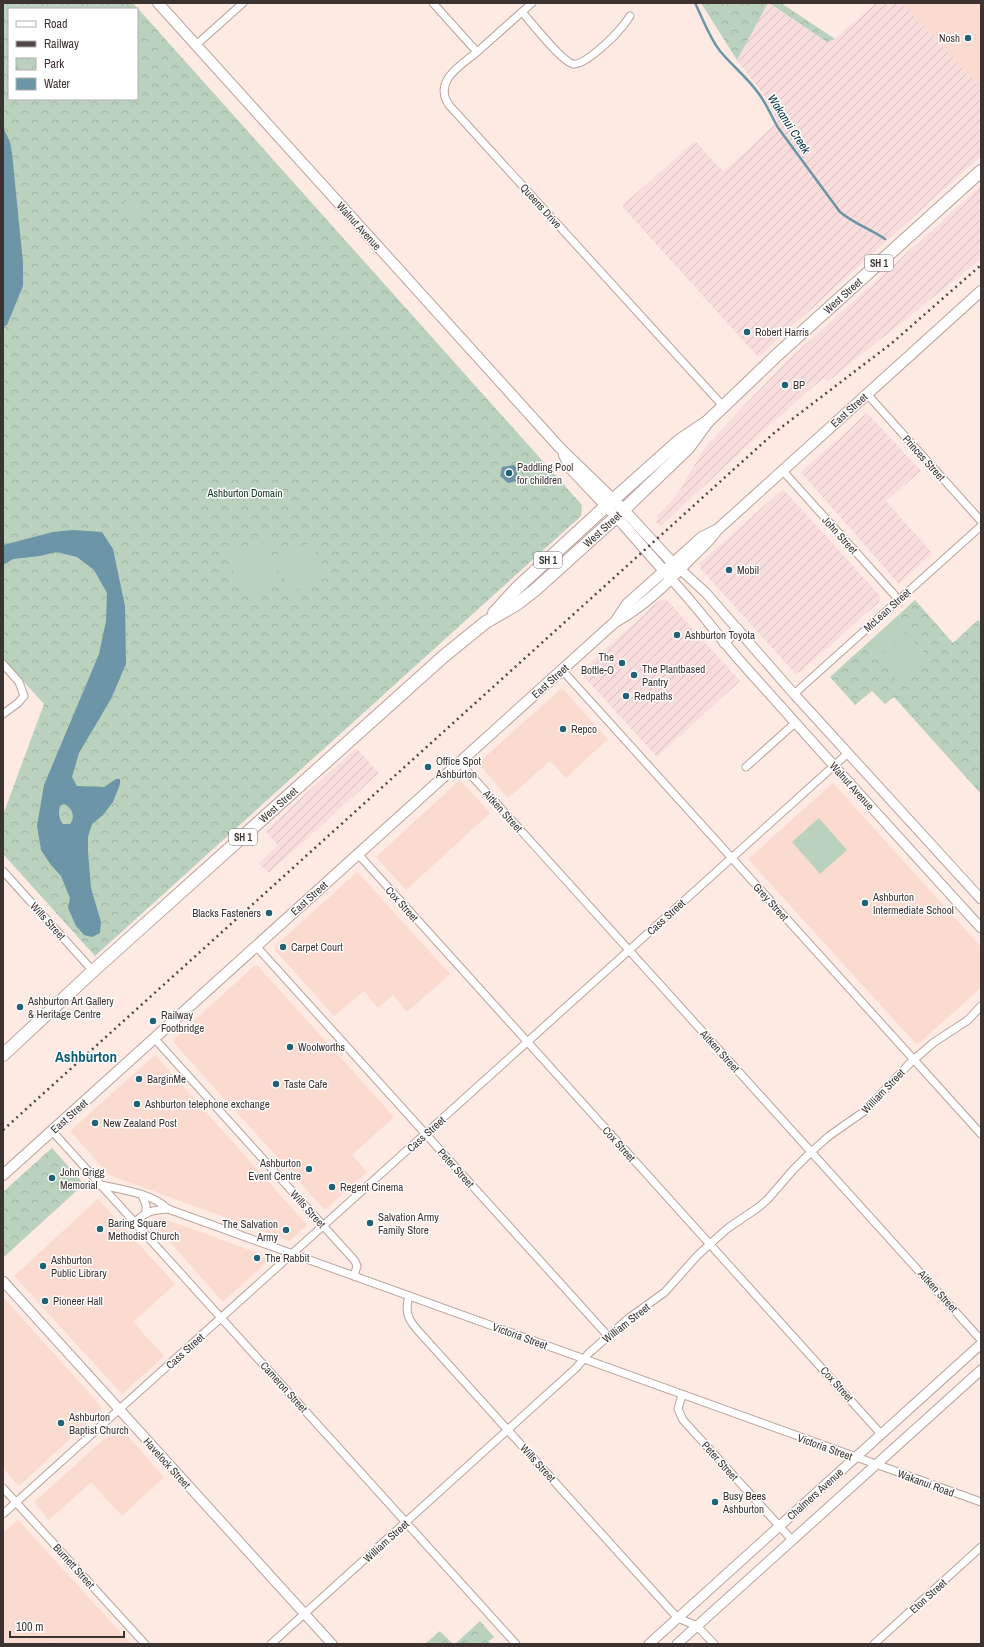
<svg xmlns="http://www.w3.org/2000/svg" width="984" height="1647" viewBox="0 0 984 1647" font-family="'Archivo Narrow',sans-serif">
<defs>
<pattern id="industrial-furrows" width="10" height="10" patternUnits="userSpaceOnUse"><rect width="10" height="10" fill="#f8dddc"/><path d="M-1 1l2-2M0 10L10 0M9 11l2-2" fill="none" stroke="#d6bebd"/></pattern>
<pattern id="park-crowns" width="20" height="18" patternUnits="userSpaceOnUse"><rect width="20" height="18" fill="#bad1be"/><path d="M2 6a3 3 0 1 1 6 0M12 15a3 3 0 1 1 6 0" fill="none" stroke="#a1b4a4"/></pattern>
</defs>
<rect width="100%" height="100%" fill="#fdeae3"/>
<!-- built -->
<g fill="#fbdbd0">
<polygon points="902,3 981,3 981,88"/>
<polygon points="562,688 608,739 566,778 550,761 508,798 478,763"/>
<polygon points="460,780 490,813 406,890 376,857"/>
<polygon points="833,783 981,947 981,988 917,1045 748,859"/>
<polygon points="357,872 450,974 407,1012 393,995 378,1008 364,991 334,1016 275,950 275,946"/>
<polygon points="254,966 258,966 394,1117 352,1155 367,1172 326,1209 324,1209 174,1043 174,1039"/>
<polygon points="155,1055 307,1225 290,1241 109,1175 70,1131"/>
<polygon points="98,1199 175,1284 133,1322 164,1356 122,1394 14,1276"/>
<polygon points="159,1217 269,1257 269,1260 223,1302 153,1223"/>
<polygon points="3,1297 100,1405 101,1410 19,1486 3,1468"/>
<polygon points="119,1426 164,1477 122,1516 91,1482 49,1520 34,1502"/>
<polygon points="18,1520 131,1644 53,1644 51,1642 49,1644 3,1644 3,1533"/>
</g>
<!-- industrial -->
<g fill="url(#industrial-furrows)">
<polygon points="768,3 827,42 835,39 876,3 902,3 981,88 981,156 758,357 622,206 695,141 723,172 778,122 764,95 737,60"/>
<polygon points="981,186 981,259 827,382 823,378 763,431 661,526 656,522 658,518 657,516 676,497 705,447 786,362"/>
<polygon points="867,413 921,471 886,501 932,553 899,584 801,472"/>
<polygon points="783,489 880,596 879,602 800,672 795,673 700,568 700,563"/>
<polygon points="666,599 740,681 657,757 580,672 660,600"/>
<polygon points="356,748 379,773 269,873 259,863 278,845 265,831"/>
</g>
<!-- park -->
<g fill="url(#park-crowns)" fill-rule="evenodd">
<path d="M3,3H133L582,505L581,516L95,956L3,854V815L44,704L3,659ZM9,9H137V99H9Z"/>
<polygon points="701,3 768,3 737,60"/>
<polygon points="769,3 781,3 835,39 827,42"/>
<polygon points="915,600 953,643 978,620 981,623 981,794 894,697 885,704 872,691 855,705 830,677"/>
<polygon points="52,1148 84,1184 4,1257 3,1255 3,1192"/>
<polygon points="480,1621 494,1637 489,1641 491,1644 455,1644"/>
<polygon points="440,1631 453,1644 425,1644"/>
</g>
<!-- pitch -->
<g fill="#bad1be">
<polygon points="133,195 150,213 135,226 119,208"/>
<polygon points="328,326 349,340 347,343 326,330"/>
<polygon points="259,371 284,380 283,384 257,375"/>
<polygon points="267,541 281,583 241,596 227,554"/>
<polygon points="312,542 326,578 290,592 276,556"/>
<polygon points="894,621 905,633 877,658 867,646"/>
<polygon points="906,633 918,647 890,672 878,659"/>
<polygon points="919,648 930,660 902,686 891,673"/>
<polygon points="819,818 847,850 820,874 792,842"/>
</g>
<!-- water -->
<g fill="#6c96a7" fill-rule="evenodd">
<polygon points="3,127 10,142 12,153 23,263 23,286 7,325 3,327"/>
<polygon points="514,465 518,470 516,481 508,483 500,476 502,467"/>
<path d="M73,530L102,532L113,549L125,606L126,664L111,699L79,753L72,777L77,786L104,787L116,779H120V784L113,802L103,815L92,824L88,837V852L91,888L101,922L100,933L92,937L84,935L76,926L68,908L70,898L61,876L51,865L41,850L37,826L44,785L99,654L106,621L107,593L94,570L77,557L56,552L40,556L13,559L3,565V545L53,532ZM64,804C72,807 76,817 70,824H63C59,820 58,812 60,806Z"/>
</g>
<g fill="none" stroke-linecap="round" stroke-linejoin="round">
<!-- stream -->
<path stroke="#6c96a7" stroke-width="2.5" d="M695,3C703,19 709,37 720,51C734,68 752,81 763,100C769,109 773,120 779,129L840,212C853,223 870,229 885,239"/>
<!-- minor casing -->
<g stroke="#b9a39b" stroke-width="9">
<g id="minor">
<path d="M433,3L477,52C460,66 433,81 449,105L723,406"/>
<path d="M522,12C531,22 562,62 573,64C584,66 614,37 621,28C625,24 627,20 630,16"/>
<polyline points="196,45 243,3"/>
<polyline points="477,52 532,3"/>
<polyline points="867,394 981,521"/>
<polyline points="782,470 899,600"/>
<polyline points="3,664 19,682 24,696 18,703 3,714"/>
<polyline points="562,670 981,1134"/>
<polyline points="794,694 981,526"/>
<polyline points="460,763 981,1340"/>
<polyline points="746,767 795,723"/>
<polyline points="358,854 881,1434"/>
<polyline points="3,871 93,971"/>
<polyline points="256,946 608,1336"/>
<polyline points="154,1038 355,1261 357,1266 354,1276"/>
<polyline points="52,1131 516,1644"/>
<path d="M101,1185C123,1190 151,1193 168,1209L981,1502"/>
<polyline points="142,1195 146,1205 146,1213"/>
<path d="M135,1222C147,1211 152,1210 168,1209"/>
<path d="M409,1296C404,1314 409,1321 421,1334L674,1614L678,1618L697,1626L714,1644"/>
<polyline points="682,1395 678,1409 683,1420 792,1540"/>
<polyline points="3,1488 145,1644"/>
<polyline points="3,1514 847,754"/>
<polyline points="271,1644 576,1368 589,1353 629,1318 665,1292 697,1256 710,1244 728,1228 759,1207 768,1199 793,1170 811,1152 829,1136 866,1110 909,1064 933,1043 968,1020 981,1006"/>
<polyline points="874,1644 981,1547"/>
</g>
</g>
<!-- tertiary casing -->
<g stroke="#b9a39b" stroke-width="11">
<g id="tertiary">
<polyline points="681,570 706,593 794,694 981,899"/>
<path d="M671,579C696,605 717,635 741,662C820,751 901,840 981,928"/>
<polyline points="724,643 738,629"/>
<polyline points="3,1281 332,1644"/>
<polyline points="649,1644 981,1344"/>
<polyline points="677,1644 981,1370"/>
</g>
</g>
<!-- secondary casing -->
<g stroke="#b9a39b" stroke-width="12">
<g id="secondary">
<polyline points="158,3 560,448 624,510 668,558 681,570"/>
<polyline points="564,455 571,469 623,524 671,579"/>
<path d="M617,621C644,606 668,583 689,560C699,550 709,542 717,530"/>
<polyline points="3,1175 606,630 615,622 627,604 672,564 702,537 718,529 738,511 981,291"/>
</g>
</g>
<!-- trunk casing -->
<g stroke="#b9a39b" stroke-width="14">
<g id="trunk">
<path id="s1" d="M494,613L517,588L605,507L680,440L707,422L777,355L981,171"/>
<path id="s2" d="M3,1055L93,971L444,656L486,622L517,604L535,590L616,517L688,448L707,422"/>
</g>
</g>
<!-- minor -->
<use href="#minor" stroke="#fff" stroke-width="7"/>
<!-- tertiary -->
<use href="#tertiary" stroke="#fff" stroke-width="9"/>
<!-- secondary -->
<use href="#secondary" stroke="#fff" stroke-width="10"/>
<!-- trunk -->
<use href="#trunk" stroke="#fff" stroke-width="12"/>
<!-- rail -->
<polyline stroke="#514744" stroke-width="2.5" stroke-dasharray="2 4" stroke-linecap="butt" points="3,1130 774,433 892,343 981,265"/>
</g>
<!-- markers -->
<g fill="#1f6175" stroke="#fff" stroke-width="1.5">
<circle cx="968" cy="38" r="4"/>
<circle cx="747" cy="332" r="4"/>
<circle cx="785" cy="385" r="4"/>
<circle cx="509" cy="473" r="4"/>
<circle cx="729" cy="570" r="4"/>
<circle cx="677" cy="635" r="4"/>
<circle cx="622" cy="663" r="4"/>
<circle cx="634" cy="675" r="4"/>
<circle cx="626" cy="696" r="4"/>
<circle cx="563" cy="729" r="4"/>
<circle cx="428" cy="767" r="4"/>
<circle cx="865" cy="903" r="4"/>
<circle cx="269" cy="913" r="4"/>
<circle cx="283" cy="947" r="4"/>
<circle cx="20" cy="1007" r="4"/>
<circle cx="153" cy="1021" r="4"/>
<circle cx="290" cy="1047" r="4"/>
<circle cx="139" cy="1079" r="4"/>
<circle cx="276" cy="1084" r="4"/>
<circle cx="137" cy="1104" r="4"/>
<circle cx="95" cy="1123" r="4"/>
<circle cx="309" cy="1169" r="4"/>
<circle cx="52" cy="1178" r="4"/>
<circle cx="332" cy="1187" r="4"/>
<circle cx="370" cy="1223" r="4"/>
<circle cx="100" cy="1229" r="4"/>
<circle cx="286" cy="1230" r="4"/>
<circle cx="257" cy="1258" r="4"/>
<circle cx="43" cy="1266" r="4"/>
<circle cx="45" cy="1301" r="4"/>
<circle cx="61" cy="1423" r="4"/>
<circle cx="715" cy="1502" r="4"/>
</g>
<g text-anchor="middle" stroke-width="3" stroke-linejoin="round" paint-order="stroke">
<!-- shield labels -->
<g fill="#fff" stroke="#76706e" stroke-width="1">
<rect x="865" y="255" width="28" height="16" rx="3"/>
<rect x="534" y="552" width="28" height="16" rx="3"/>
<rect x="229" y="829" width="28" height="16" rx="3"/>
</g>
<g font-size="10" font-weight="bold" fill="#3c3330">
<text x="879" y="267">SH 1</text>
<text x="548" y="564">SH 1</text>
<text x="243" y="841">SH 1</text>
</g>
<!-- poi labels -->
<g font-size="11" fill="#3c3330" stroke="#fff" text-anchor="start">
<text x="960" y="42" text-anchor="end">Nosh</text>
<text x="755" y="336">Robert Harris</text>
<text x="793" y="389">BP</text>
<text x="517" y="471">Paddling Pool<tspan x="517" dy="13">for children</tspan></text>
<text x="737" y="574">Mobil</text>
<text x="685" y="639">Ashburton Toyota</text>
<text x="614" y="661" text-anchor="end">The<tspan x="614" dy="13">Bottle-O</tspan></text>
<text x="642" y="673">The Plantbased<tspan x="642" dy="13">Pantry</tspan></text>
<text x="634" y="700">Redpaths</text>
<text x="571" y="733">Repco</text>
<text x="436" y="765">Office Spot<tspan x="436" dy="13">Ashburton</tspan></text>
<text x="873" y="901">Ashburton<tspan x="873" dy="13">Intermediate School</tspan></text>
<text x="261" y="917" text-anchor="end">Blacks Fasteners</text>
<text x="291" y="951">Carpet Court</text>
<text x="28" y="1005">Ashburton Art Gallery<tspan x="28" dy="13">&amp; Heritage Centre</tspan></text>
<text x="161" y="1019">Railway<tspan x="161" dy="13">Footbridge</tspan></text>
<text x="298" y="1051">Woolworths</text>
<text x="147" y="1083">BarginMe</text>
<text x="284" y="1088">Taste Cafe</text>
<text x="145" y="1108">Ashburton telephone exchange</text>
<text x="103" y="1127">New Zealand Post</text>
<text x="301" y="1167" text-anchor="end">Ashburton<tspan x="301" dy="13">Event Centre</tspan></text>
<text x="60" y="1176">John Grigg<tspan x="60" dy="13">Memorial</tspan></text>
<text x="340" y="1191">Regent Cinema</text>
<text x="378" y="1221">Salvation Army<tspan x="378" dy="13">Family Store</tspan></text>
<text x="108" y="1227">Baring Square<tspan x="108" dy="13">Methodist Church</tspan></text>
<text x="278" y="1228" text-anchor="end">The Salvation<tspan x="278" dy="13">Army</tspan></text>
<text x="265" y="1262">The Rabbit</text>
<text x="51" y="1264">Ashburton<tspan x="51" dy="13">Public Library</tspan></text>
<text x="53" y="1305">Pioneer Hall</text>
<text x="69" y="1421">Ashburton<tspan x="69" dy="13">Baptist Church</tspan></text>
<text x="723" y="1500">Busy Bees<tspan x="723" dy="13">Ashburton</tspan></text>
</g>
<!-- street labels -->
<g font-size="11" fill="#3c3330" stroke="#fff">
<text transform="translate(541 206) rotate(48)" y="4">Queens Drive</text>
<text transform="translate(359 226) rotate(48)" y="4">Walnut Avenue</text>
<text dy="4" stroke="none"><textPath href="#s1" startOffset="472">West Street</textPath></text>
<text transform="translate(849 410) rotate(-42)" y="4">East Street</text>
<text transform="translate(924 458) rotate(48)" y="4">Princes Street</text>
<text dy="4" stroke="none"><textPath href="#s2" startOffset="798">West Street</textPath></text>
<text transform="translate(840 535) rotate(48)" y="4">John Street</text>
<text transform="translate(887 610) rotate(-42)" y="4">McLean Street</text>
<text transform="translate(550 681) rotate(-42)" y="4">East Street</text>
<text transform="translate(852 786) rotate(48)" y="4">Walnut Avenue</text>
<text dy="4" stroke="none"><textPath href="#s2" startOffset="372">West Street</textPath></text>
<text transform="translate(503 811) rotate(48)" y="4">Aitken Street</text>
<text transform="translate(309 898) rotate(-42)" y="4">East Street</text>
<text transform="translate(771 902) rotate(48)" y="4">Grey Street</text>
<text transform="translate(402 904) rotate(48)" y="4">Cox Street</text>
<text transform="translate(666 917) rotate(-42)" y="4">Cass Street</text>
<text transform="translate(48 921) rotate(48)" y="4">Wills Street</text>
<text transform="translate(720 1051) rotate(48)" y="4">Aitken Street</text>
<text transform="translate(883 1091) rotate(-46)" y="4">William Street</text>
<text transform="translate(69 1116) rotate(-42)" y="4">East Street</text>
<text transform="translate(426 1134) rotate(-42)" y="4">Cass Street</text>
<text transform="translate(619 1144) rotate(48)" y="4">Cox Street</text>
<text transform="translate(456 1168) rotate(48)" y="4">Peter Street</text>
<text transform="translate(308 1209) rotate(48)" y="4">Wills Street</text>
<text transform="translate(938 1291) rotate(48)" y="4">Aitken Street</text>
<text transform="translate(626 1323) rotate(-38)" y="4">William Street</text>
<text transform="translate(520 1336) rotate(20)" y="4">Victoria Street</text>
<text transform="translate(185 1351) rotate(-42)" y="4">Cass Street</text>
<text transform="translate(837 1384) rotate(48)" y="4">Cox Street</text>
<text transform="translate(284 1387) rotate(48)" y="4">Cameron Street</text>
<text transform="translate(825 1447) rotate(20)" y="4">Victoria Street</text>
<text transform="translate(720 1461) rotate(48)" y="4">Peter Street</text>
<text transform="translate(167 1463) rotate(48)" y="4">Havelock Street</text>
<text transform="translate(538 1463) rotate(48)" y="4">Wills Street</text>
<text transform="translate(926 1483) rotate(20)" y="4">Wakanui Road</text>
<text transform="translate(815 1494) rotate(-42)" y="4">Chalmers Avenue</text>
<text transform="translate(386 1541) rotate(-42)" y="4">William Street</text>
<text transform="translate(74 1566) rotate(48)" y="4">Burnett Street</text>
<text transform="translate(928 1596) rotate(-42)" y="4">Eton Street</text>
</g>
<!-- park labels -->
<g font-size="11" fill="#0b3419" stroke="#fff">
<text x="245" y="497">Ashburton Domain</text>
</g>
<!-- water labels -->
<g font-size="12" font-style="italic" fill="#07303e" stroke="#fff">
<text transform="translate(789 124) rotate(57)" y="4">Wakanui Creek</text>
</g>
<!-- district labels -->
<g font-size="15" font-weight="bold" fill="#0d5f76" stroke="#fff">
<text x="86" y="1062">Ashburton</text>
</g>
</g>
<!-- border -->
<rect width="984" height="1647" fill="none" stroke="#3c3330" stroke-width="8"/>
<!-- legend -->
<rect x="8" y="8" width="130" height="92" fill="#ffffff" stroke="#b1adac"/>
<rect x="16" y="21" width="20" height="6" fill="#ffffff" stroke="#b1adac"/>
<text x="44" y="28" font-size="12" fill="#3c3330">Road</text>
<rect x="16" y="41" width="20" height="6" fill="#514744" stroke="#b1adac"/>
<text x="44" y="48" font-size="12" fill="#3c3330">Railway</text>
<rect x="16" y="58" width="20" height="12" fill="url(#park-crowns)" stroke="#b1adac"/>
<text x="44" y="68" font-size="12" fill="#3c3330">Park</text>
<rect x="16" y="78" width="20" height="12" fill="#6c96a7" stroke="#b1adac"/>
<text x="44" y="88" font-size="12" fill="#3c3330">Water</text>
<!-- scale -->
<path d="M10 1631v6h114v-6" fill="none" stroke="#3c3330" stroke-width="2"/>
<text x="16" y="1631" font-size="12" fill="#3c3330" stroke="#ffffff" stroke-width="3" paint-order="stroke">100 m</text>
</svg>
